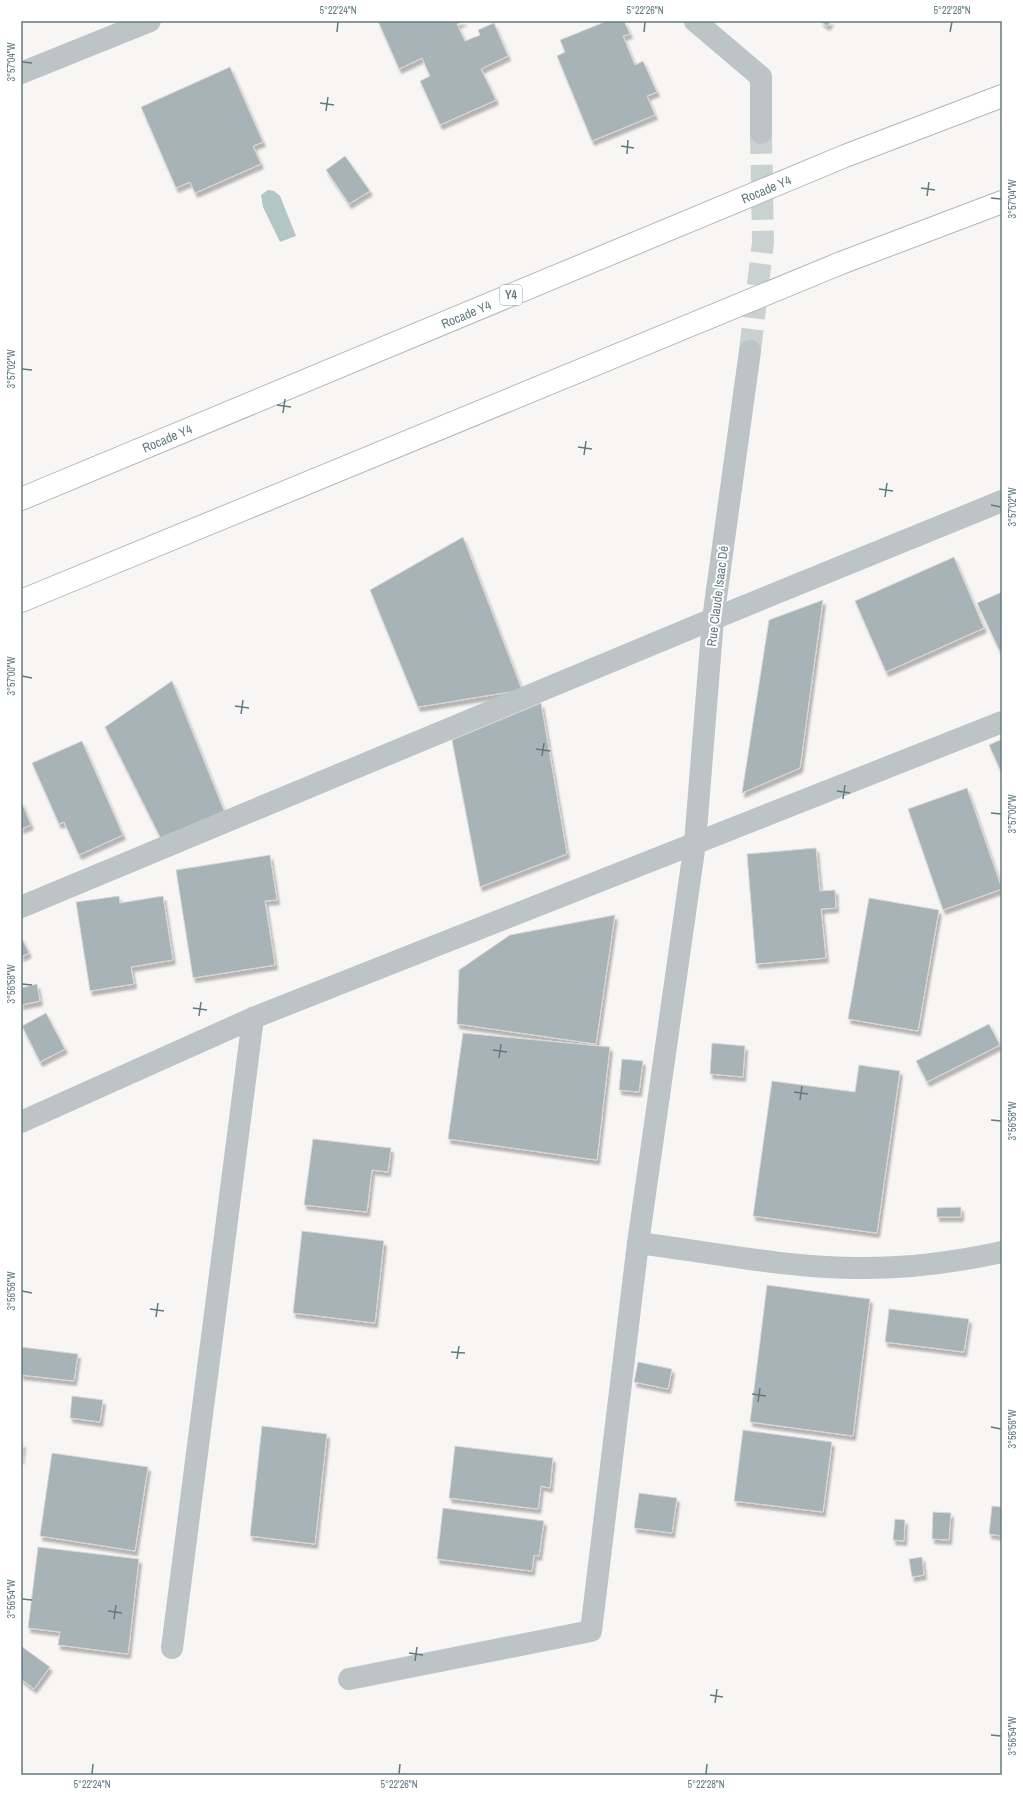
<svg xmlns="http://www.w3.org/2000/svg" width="1023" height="1796" viewBox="0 0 1023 1796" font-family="'Archivo Narrow',sans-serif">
<defs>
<filter id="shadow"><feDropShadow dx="2.5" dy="4.5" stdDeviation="1" flood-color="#0004"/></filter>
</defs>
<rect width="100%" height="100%" fill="#f7f6f4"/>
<!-- water -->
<polygon fill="#b3c6c6" points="268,190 274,191 280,196 296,236 280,242 263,207 261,195"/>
<!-- building -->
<g fill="#a7b3b6" stroke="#d9d8d6" filter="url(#shadow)">
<polygon points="378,21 464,21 457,24 465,41 480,35 478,30 494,23 508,56 481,69 496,100 440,125 420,81 430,76 422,58 399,69"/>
<polygon points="607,21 624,21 630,34 623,36 635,65 643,61 657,92 647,96 655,115 592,141 557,56 565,52 560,40"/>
<polygon points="820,21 831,21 827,26"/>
<polygon points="230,67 263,142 253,146 261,164 195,193 190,182 176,188 141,107"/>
<polygon points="345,156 370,191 349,204 326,170"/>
<polygon points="463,537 522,690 418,707 370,590"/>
<polygon points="954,557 984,628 886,672 855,601"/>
<polygon points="1002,592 1002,656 977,603"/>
<polygon points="823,600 800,768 742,793 769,620"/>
<polygon points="172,681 225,813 162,841 105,727"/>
<polygon points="541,703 567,854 480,887 452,740"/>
<polygon points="1002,739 1002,774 989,745"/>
<polygon points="82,741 123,835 79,855 64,822 59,824 32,763"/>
<polygon points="967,788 1002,889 943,910 908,809"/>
<polygon points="21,801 31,825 21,829"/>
<polygon points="816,848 820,891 835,890 836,908 821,909 826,958 756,964 747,854"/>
<polygon points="270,855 277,900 265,901 275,965 193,978 176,870"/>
<polygon points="119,896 120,903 163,896 173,960 131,967 134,984 90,991 76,902"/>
<polygon points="869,898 939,910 918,1031 848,1019"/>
<polygon points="615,915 596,1044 457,1024 459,970 510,935"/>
<polygon points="21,937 29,953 21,957"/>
<polygon points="37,984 40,1001 21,1005 21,988"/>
<polygon points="46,1013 65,1049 40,1062 22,1026"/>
<polygon points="989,1024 1000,1045 927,1082 916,1061"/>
<polygon points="463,1033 610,1047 597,1160 448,1139"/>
<polygon points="712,1043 745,1046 743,1077 710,1074"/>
<polygon points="622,1059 643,1061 639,1092 619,1090"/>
<polygon points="859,1065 900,1071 877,1233 753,1216 772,1081 855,1092"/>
<polygon points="313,1139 391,1148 388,1172 372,1170 367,1212 304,1205"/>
<polygon points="961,1207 961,1217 937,1217 937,1208"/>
<polygon points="302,1231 384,1241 375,1323 293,1313"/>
<polygon points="767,1285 870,1299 853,1436 750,1422"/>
<polygon points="889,1309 969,1319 964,1352 885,1342"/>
<polygon points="21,1347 78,1354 74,1381 21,1375"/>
<polygon points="638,1362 672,1369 668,1389 634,1382"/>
<polygon points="72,1396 103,1400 100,1422 70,1418"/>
<polygon points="262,1426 327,1434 315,1544 250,1536"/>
<polygon points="743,1430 832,1442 823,1512 734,1501"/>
<polygon points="21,1443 23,1443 21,1460"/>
<polygon points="455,1446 553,1458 550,1488 541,1486 538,1509 449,1498"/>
<polygon points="52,1453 148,1467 135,1551 40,1536"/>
<polygon points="639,1493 677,1498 672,1533 634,1528"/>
<polygon points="992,1506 1002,1507 1002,1536 989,1534"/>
<polygon points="443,1508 544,1521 539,1556 534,1555 532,1571 437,1559"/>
<polygon points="933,1512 951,1513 949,1540 932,1539"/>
<polygon points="895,1519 905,1520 904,1541 893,1540"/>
<polygon points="38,1547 139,1559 128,1654 58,1645 60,1632 28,1628"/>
<polygon points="922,1557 924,1575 912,1577 909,1559"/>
<polygon points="21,1646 50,1667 34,1689 21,1679"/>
</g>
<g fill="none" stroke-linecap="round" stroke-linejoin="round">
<!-- minor-tunnel -->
<polyline stroke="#cad1d1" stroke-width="22" stroke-dasharray="22 11" stroke-linecap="butt" points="750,351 763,242 761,133"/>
<!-- highway casing -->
<g stroke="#b0b7b9" stroke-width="24">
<g id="highway">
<polyline points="21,499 845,156 1002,96"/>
<polyline points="21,601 841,263 1002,202"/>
</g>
</g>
<!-- minor -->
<g stroke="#bdc4c6" stroke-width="22">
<polyline points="695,21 761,77 761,133"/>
<polyline points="21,73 150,21"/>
<polyline points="21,907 713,619 1002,501"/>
<polyline points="21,1122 253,1018 1002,722"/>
<path d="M638,1243C709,1252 782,1267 854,1268C901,1269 956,1262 1002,1252"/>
<polyline points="172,1648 253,1018"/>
<polyline points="349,1679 591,1631 638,1243 695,843 713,619 750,351"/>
</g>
<!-- highway -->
<use href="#highway" stroke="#fff" stroke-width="22"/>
</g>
<!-- ticks -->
<path fill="none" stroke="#617a80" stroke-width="1.5" d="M337,32L338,22M644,32L645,22M950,32L952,22M22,62L32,63M320,103L334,105M326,111L328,97M621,146L634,148M627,154L628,140M921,188L935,190M927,196L929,182M991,198L1001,199M22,369L32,370M277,405L291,407M283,413L285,399M578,447L592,449M584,455L586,441M879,489L893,491M885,497L887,483M991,505L1001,507M22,676L32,678M235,706L249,708M241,714L243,700M536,749L550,751M542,756L544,743M837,791L850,793M843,799L845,785M991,813L1001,814M22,984L32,985M193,1008L207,1010M199,1016L201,1002M493,1050L507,1052M499,1058L501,1044M794,1092L808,1094M800,1100L802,1086M991,1120L1001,1121M22,1291L32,1293M150,1309L164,1311M156,1317L158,1303M451,1352L465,1353M457,1359L459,1346M752,1394L766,1396M758,1402L760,1388M991,1427L1001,1429M22,1599L32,1600M108,1611L122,1613M114,1619L116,1605M409,1653L423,1655M415,1661L417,1647M710,1695L723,1697M715,1703L717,1689M991,1735L1001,1736M92,1774L93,1764M399,1774L400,1764M706,1774L707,1764"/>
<g text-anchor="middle" stroke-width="4" stroke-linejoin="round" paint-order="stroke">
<!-- shield labels -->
<rect fill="#fff" stroke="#90a2a6" stroke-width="1" x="500" y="285" width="22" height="20" rx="3"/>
<g font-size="12" font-weight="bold" fill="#617a80">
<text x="511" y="299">Y4</text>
</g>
<!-- street labels -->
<g font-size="13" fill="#617a80" stroke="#fff">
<text transform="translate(766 189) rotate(-23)" y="5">Rocade Y4</text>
<text transform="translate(466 314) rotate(-23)" y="5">Rocade Y4</text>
<text transform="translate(167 438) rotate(-23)" y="5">Rocade Y4</text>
<text transform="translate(717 596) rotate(-83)" y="5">Rue Claude Isaac Dé</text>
</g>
</g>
<!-- border -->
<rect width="1023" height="1796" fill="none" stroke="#ffffff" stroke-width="44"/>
<rect x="22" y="22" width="979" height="1752" fill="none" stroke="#617a80" stroke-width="1.5"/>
<g font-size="10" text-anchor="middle" fill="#617a80">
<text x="338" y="14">5°22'24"N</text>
<text x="645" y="14">5°22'26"N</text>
<text x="952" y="14">5°22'28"N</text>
<text transform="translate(11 62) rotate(-90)" y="4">3°57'04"W</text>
<text transform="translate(1012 199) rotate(-90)" y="4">3°57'04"W</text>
<text transform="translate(11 369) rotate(-90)" y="4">3°57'02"W</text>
<text transform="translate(1012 507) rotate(-90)" y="4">3°57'02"W</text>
<text transform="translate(11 676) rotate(-90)" y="4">3°57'00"W</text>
<text transform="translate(1012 814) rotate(-90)" y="4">3°57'00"W</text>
<text transform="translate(11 984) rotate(-90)" y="4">3°56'58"W</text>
<text transform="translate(1012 1121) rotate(-90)" y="4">3°56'58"W</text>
<text transform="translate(11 1291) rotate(-90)" y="4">3°56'56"W</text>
<text transform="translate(1012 1429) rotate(-90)" y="4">3°56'56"W</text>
<text transform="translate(11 1599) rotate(-90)" y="4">3°56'54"W</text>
<text transform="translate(1012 1736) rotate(-90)" y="4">3°56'54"W</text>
<text x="92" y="1788">5°22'24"N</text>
<text x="399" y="1788">5°22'26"N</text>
<text x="706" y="1788">5°22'28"N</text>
</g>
</svg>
